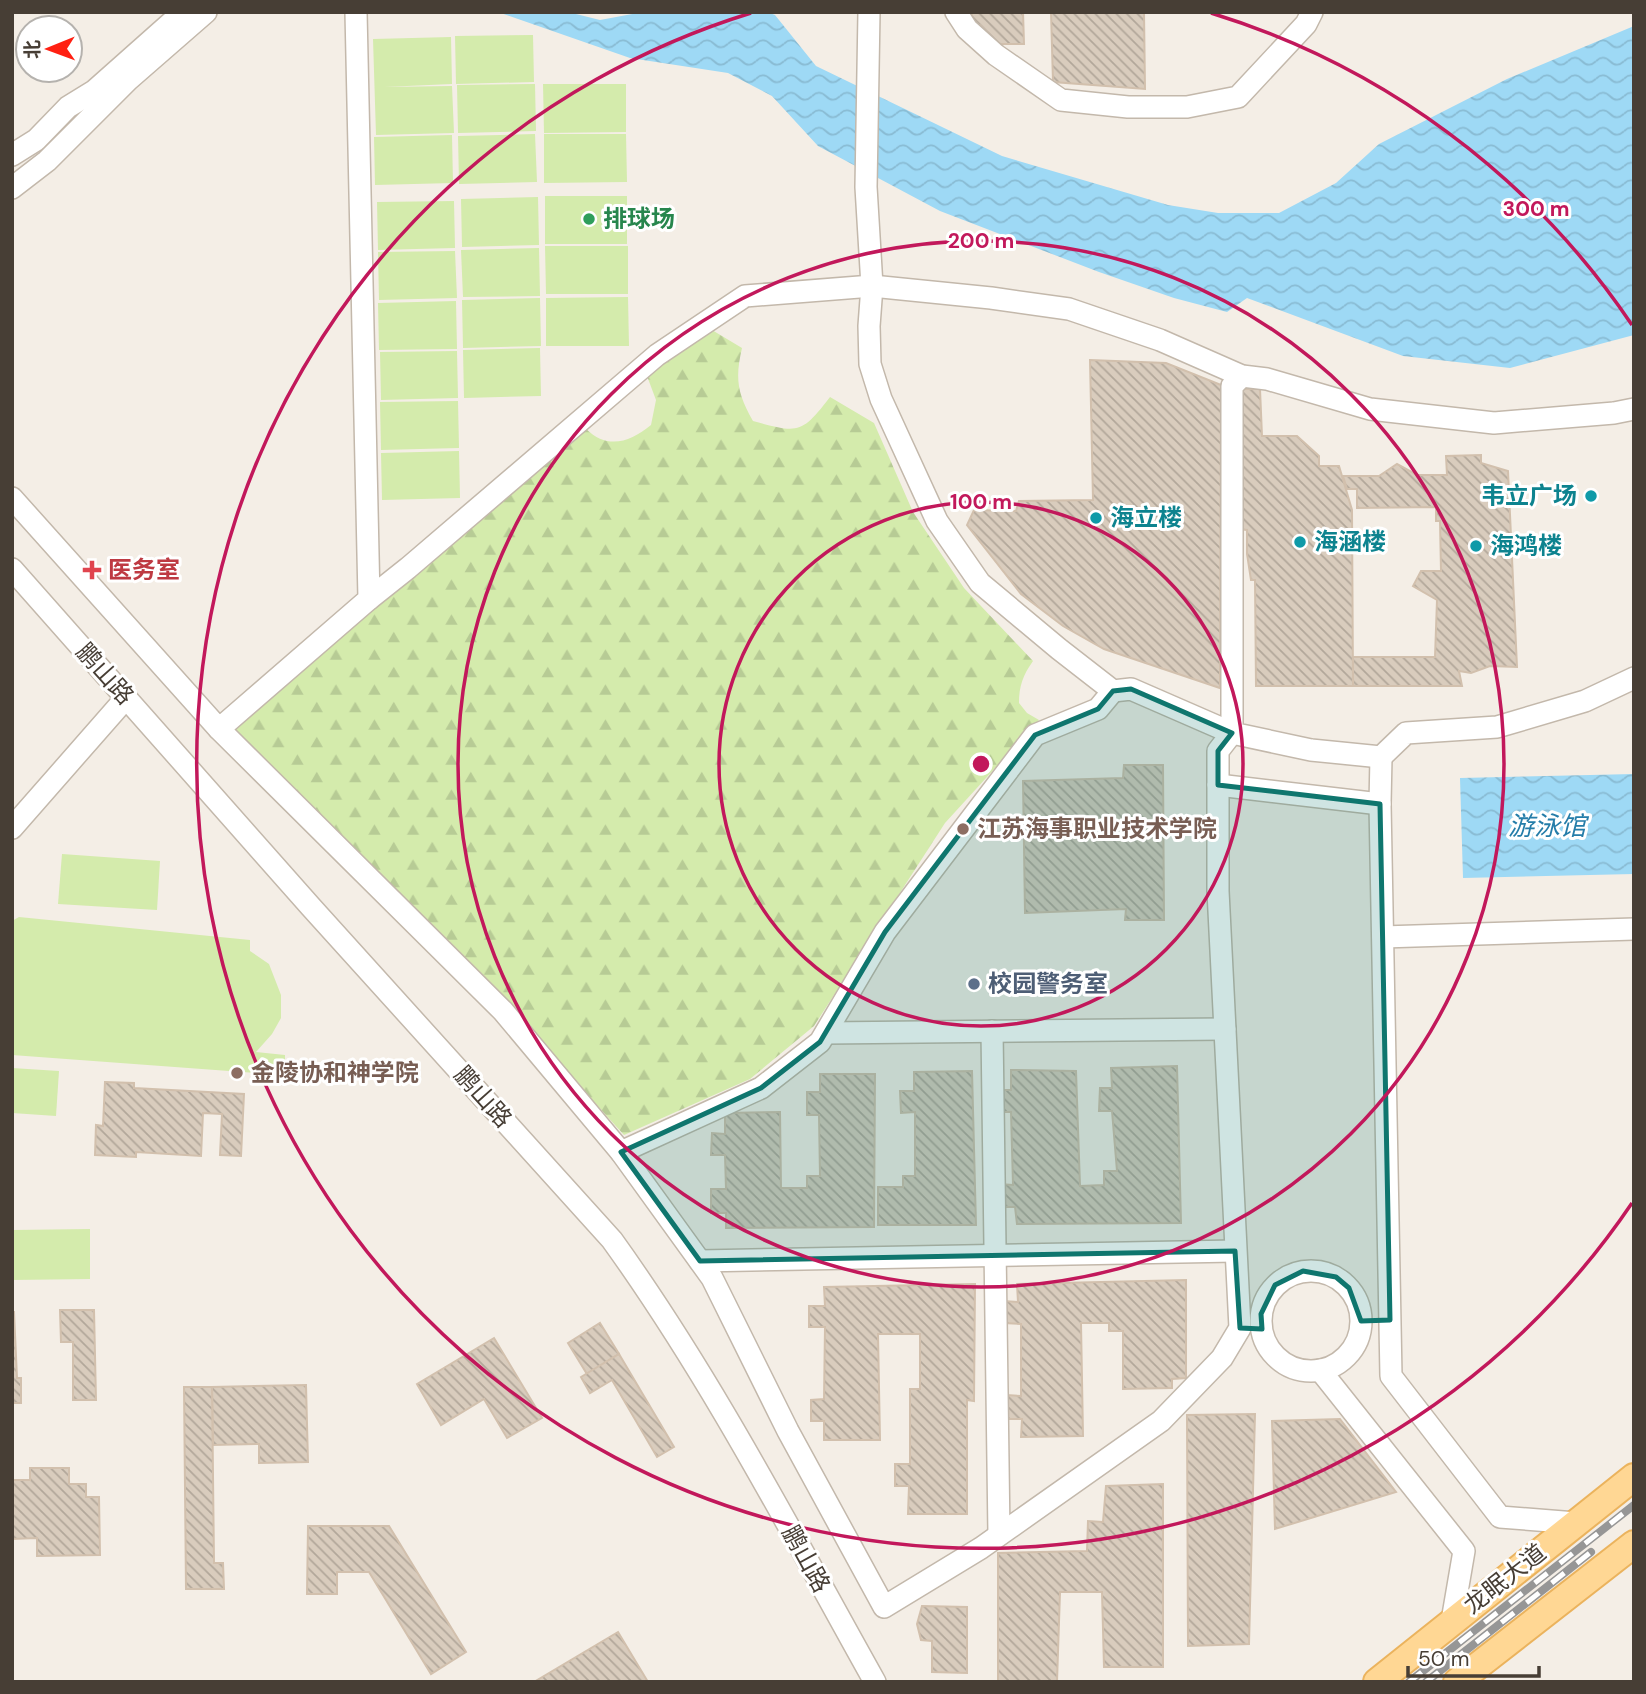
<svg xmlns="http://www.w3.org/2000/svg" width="1646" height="1694" viewBox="0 0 1646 1694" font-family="'DM Sans','Noto Sans SC',sans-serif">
<defs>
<pattern id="forest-firs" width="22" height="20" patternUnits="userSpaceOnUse" patternTransform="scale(1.75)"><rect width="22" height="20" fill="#d4ebac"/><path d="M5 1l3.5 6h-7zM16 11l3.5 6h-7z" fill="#b7cb95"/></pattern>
<pattern id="water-waves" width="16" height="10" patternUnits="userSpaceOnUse" patternTransform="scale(1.75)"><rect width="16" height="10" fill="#9ed9f5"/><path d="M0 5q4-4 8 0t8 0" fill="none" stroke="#89bbd3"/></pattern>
<pattern id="building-back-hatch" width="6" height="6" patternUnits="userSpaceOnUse" patternTransform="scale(1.75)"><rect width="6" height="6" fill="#d9ccbd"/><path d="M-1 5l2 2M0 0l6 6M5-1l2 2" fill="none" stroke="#b2a79a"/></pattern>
</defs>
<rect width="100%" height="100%" fill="#f4eee6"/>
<!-- grass -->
<g fill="#d4ebac">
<polygon points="533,35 534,82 456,84 455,36"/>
<polygon points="451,37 452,84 384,87 452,86 454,133 376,135 373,39"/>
<polygon points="535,84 536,131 458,133 457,85"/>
<polygon points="543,84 626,84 626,132 544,133"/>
<polygon points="535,134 537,182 459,184 458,136"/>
<polygon points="544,134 626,134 627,182 544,183"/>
<polygon points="452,135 453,183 375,185 374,137"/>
<rect x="545" y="196" width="82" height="48"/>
<polygon points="538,197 539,245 462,247 461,199"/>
<polygon points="454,201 455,248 378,250 377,202"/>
<polygon points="545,246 628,246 628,294 546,294"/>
<polygon points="539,248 540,296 463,297 461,250"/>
<polygon points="455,251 457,298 379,300 378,252"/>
<polygon points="628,297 629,346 546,346 546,298"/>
<polygon points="540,298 541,346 463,348 462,300"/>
<polygon points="456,301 457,349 379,350 378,303"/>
<polygon points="540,348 541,396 464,398 463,350"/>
<polygon points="457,351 458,398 381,400 380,352"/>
<polygon points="458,401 459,448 381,450 380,402"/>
<polygon points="459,451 460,498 382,500 381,453"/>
<polygon points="62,854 160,861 157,910 58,904"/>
<polygon points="19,917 250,940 250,951 269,964 281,995 281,1018 272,1034 256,1052 285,1055 285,1075 12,1055 12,921"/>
<polygon points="12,1068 59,1071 56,1116 12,1113"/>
<polygon points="90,1229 90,1279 12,1280 12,1230"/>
</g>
<!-- forest -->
<path fill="url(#forest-firs)" d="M712,330L742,348C735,378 737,393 753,421C798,433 801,435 830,397L874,423L913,512L964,588L1033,661C1023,675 1019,686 1019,703L1027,713L1039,720L945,823L814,1026L750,1079L624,1135L517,1017L377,870L233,728L586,429C608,450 630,442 651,425L656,400L647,376Z"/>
<!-- water -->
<g fill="url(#water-waves)">
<polygon points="498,12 568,12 600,20 643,12 767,12 775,15 816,66 1002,156 1168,205 1218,213 1279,213 1336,183 1379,144 1507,79 1634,26 1634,335 1510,368 1403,356 1247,298 1227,312 1174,298 1099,272 940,211 818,146 772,96 728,73 630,58"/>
<polygon points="1634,774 1634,874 1463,878 1460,778"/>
</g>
<!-- building -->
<g fill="url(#building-back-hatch)" stroke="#d2c0ad" stroke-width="2">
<polygon points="972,12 1023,12 1024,44 999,44 980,25 971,25"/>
<polygon points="1051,12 1144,12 1145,89 1053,82"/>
<polygon points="1090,360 1166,363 1221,385 1220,688 1104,649 1063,626 1021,594 967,525 974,510 1016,511 1019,501 1093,500"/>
<polygon points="1237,389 1260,389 1262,436 1297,436 1319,456 1319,466 1339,466 1352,510 1353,686 1256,686 1255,580 1251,580 1247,554 1247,530 1238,529"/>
<polygon points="1481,455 1481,463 1508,471 1517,667 1490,666 1471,673 1459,671 1462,686 1353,686 1353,657 1435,657 1437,600 1413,586 1421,571 1441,571 1440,521 1436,521 1436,507 1357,508 1357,489 1347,489 1343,476 1379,476 1397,464 1417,475 1447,475 1446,456"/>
<polygon points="1124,765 1163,765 1164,920 1125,920 1126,909 1025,913 1023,781 1123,778"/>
<polygon points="1177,1066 1181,1223 1017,1224 1015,1207 1000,1207 1000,1184 1013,1185 1011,1112 997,1112 997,1090 1011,1090 1011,1070 1076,1071 1080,1186 1104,1185 1104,1171 1117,1171 1112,1111 1099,1111 1100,1088 1112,1088 1111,1068"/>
<polygon points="972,1071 976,1225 878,1225 878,1187 903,1187 903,1176 915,1176 915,1112 901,1113 900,1091 914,1091 914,1072"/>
<polygon points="820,1074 875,1074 874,1227 726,1228 726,1213 711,1213 711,1189 726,1189 725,1155 711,1155 712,1133 725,1134 725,1113 780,1112 781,1188 807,1188 807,1176 820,1176 819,1115 807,1115 807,1092 820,1092"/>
<polygon points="105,1082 134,1083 134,1088 244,1094 241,1156 220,1155 222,1114 203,1113 201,1156 136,1152 136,1157 95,1155 96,1125 103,1126"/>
<polygon points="1186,1280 1186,1378 1172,1379 1172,1388 1123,1389 1123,1331 1109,1331 1109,1323 1081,1323 1083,1436 1021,1437 1022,1419 1006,1419 1007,1395 1021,1396 1021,1324 1004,1323 1004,1301 1018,1302 1017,1284"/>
<polygon points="975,1284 974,1401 967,1400 967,1514 908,1514 909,1486 895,1486 895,1464 910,1464 910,1389 920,1389 920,1334 878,1334 880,1440 824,1440 824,1421 811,1421 811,1400 824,1399 825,1327 809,1327 809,1306 825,1306 824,1287"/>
<polygon points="60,1310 94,1310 96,1400 73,1400 73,1342 61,1342"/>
<polygon points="12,1312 14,1312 17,1378 21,1378 21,1403 12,1403"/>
<polygon points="600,1323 619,1354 587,1374 568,1343"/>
<polygon points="494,1338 542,1418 507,1438 484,1399 441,1425 417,1384"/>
<polygon points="619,1354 674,1447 657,1457 612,1380 590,1393 581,1377"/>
<polygon points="306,1385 308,1462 259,1463 259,1444 213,1445 212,1387"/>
<polygon points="184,1387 212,1387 214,1563 223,1563 224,1589 186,1589"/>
<polygon points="1255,1414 1249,1644 1188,1646 1187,1415"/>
<polygon points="1340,1419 1396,1492 1275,1529 1272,1421"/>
<polygon points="30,1468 69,1468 69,1484 86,1484 86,1497 99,1497 100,1555 37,1556 37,1538 12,1539 12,1480 30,1480"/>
<polygon points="1163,1484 1163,1667 1104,1667 1102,1592 1060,1592 1057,1682 998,1682 998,1553 1087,1551 1088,1521 1103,1522 1106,1486"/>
<polygon points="308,1526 389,1526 466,1652 431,1674 369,1572 337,1572 337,1594 307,1594"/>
<polygon points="922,1606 967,1607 967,1673 932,1672 932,1641 921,1640 917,1624"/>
<polygon points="618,1632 648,1682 534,1682"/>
</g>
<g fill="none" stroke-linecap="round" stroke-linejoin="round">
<!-- minor casing -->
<g stroke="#c3b8ab" stroke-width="24">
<g id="minor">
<polyline points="956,12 967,29 996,55 1061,100 1128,107 1187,107 1238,97 1306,24 1312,12"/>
<polyline points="12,155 36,140 68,107 94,91 183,12"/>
<polyline points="12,188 47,161 128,80 206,12"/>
<polyline points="1242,376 1232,386 1232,733 1311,750 1381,757 1406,733 1497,727 1585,701 1634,678"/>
<polyline points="12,498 219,729 369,599 356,12"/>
<path d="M12,569L311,907L612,1240C712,1379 791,1532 875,1682"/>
<polyline points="369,599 408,568 657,355 745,296 872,286 991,298 1069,309 1160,340 1242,376 1267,379 1370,409 1494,423 1614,413 1634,409"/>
<polyline points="219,729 503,1011 621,1152 712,1278 788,1431 884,1607 981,1548 1161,1421 1222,1358 1240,1328 1218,891 1218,751 1232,733 1131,689 1113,691 1059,649 980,583 937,521 881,399 870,364 869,326 872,286 866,187 869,12"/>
<polyline points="1381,757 1380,804 1391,1376 1500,1517 1576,1523"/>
<polyline points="1218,785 1380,804"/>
<polyline points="12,828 126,698"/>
<polyline points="1383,937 1634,929"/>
<polyline points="992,1031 999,1535"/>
<polyline points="826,1033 1225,1029"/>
<polyline points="621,1152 761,1088 820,1042 885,932 1035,735 1098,709 1113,691"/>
<polyline points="700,1261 1235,1251"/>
<circle cx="1311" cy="1321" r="50"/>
<polyline points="1320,1370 1464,1551 1452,1621"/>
</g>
</g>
<!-- major casing -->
<g stroke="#ebb35d" stroke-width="30">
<g id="major">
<polyline points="1377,1682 1634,1477"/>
<polyline points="1457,1682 1634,1544"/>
</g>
</g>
<!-- minor -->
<use href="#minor" stroke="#fff" stroke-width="21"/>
<!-- major -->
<use href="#major" stroke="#ffd794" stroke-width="26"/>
<!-- rail casing -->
<g stroke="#969696" stroke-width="8">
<g id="rail">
<polyline points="1409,1682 1634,1505"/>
<polyline points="1426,1682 1591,1552"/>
</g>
</g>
<!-- rail -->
<use href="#rail" stroke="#fff" stroke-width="5" stroke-dasharray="16" stroke-linecap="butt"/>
</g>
<!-- marked area -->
<path fill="#0f766e" fill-opacity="0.2" stroke="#0f766e" stroke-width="5" stroke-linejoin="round" d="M1131,689L1232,733L1218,751V785L1380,804L1390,1320L1361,1321L1349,1288L1336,1277L1303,1271L1275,1285L1261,1314L1262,1329L1240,1328L1235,1251L700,1261L621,1152L761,1088L820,1042L885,932L1035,735L1098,709L1113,691Z"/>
<!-- distance rings -->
<g fill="none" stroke="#c2185b" stroke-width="3.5">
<circle cx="981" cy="764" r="262"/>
<circle cx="981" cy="764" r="523"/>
<path d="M1632 1203A785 785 0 1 1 751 13M1211 13A785 785 0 0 1 1632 325"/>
</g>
<!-- markers -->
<circle fill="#2e9e5b" stroke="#fff" stroke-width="2.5" cx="589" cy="219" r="7"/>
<g fill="#0f9aa8" stroke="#fff" stroke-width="2.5">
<circle cx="1591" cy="496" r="7"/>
<circle cx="1096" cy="518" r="7"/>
<circle cx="1300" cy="542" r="7"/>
<circle cx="1476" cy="546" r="7"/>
</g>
<path fill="#e0444e" stroke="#fff" stroke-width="2.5" d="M88.5 559.5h7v7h7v7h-7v7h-7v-7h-7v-7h7z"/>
<g fill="#8d6e63" stroke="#fff" stroke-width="2.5">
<circle cx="963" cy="829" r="7"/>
<circle cx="237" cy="1073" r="7"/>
</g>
<circle fill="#5c6f8a" stroke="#fff" stroke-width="2.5" cx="974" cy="984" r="7"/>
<g text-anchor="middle" stroke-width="6" stroke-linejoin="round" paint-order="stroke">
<!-- leisure labels -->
<g font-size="24" font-weight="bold" fill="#27864d" stroke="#fff" text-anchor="start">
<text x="603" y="227">排球场</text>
</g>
<!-- culture labels -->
<g font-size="24" font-weight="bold" fill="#0d838f" stroke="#fff" text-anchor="start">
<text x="1577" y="504" text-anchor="end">韦立广场</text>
<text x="1110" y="526">海立楼</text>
<text x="1314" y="550">海涵楼</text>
<text x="1490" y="554">海鸿楼</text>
</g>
<!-- health labels -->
<g font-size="24" font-weight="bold" fill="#be3a42" stroke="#fff" text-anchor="start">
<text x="108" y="578">医务室</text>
</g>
<!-- street labels -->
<g font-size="24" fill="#473e35" stroke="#fff">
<text transform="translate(105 674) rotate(48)" y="8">鹏山路</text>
<text transform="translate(483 1097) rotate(48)" y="8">鹏山路</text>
<text transform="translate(806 1559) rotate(61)" y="8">鹏山路</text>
<text transform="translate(1505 1579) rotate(-38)" y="8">龙眠大道</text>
</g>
<!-- education labels -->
<g font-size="24" font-weight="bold" fill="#785e54" stroke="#fff" text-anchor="start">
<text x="977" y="837">江苏海事职业技术学院</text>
<text x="251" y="1081">金陵协和神学院</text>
</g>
<!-- service labels -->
<g font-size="24" font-weight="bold" fill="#4e5e75" stroke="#fff" text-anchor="start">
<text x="988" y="992">校园警务室</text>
</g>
<!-- water labels -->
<g font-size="26" font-style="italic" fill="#257da9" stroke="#fff">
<text x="1547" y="835">游泳馆</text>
</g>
</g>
<circle cx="981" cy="764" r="10" fill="#c2185b" stroke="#fff" stroke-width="3.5"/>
<g font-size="21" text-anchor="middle" font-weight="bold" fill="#c2185b" stroke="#fff" stroke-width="6" stroke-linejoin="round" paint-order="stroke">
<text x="1536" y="216">300 m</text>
<text x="981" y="248">200 m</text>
<text x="981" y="509">100 m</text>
</g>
<!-- border -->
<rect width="1646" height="1694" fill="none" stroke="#473e35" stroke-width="28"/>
<!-- north arrow -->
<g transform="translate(49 49) rotate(269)"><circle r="33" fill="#ffffff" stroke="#b5b2ae" stroke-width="2"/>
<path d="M0-5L12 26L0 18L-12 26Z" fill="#ff2012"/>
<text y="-10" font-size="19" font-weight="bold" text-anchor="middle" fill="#473e35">北</text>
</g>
<!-- scale -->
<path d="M1408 1666v10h131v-10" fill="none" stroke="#473e35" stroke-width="3.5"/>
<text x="1418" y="1666" font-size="21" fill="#473e35" stroke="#ffffff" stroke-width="5" paint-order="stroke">50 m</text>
</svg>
